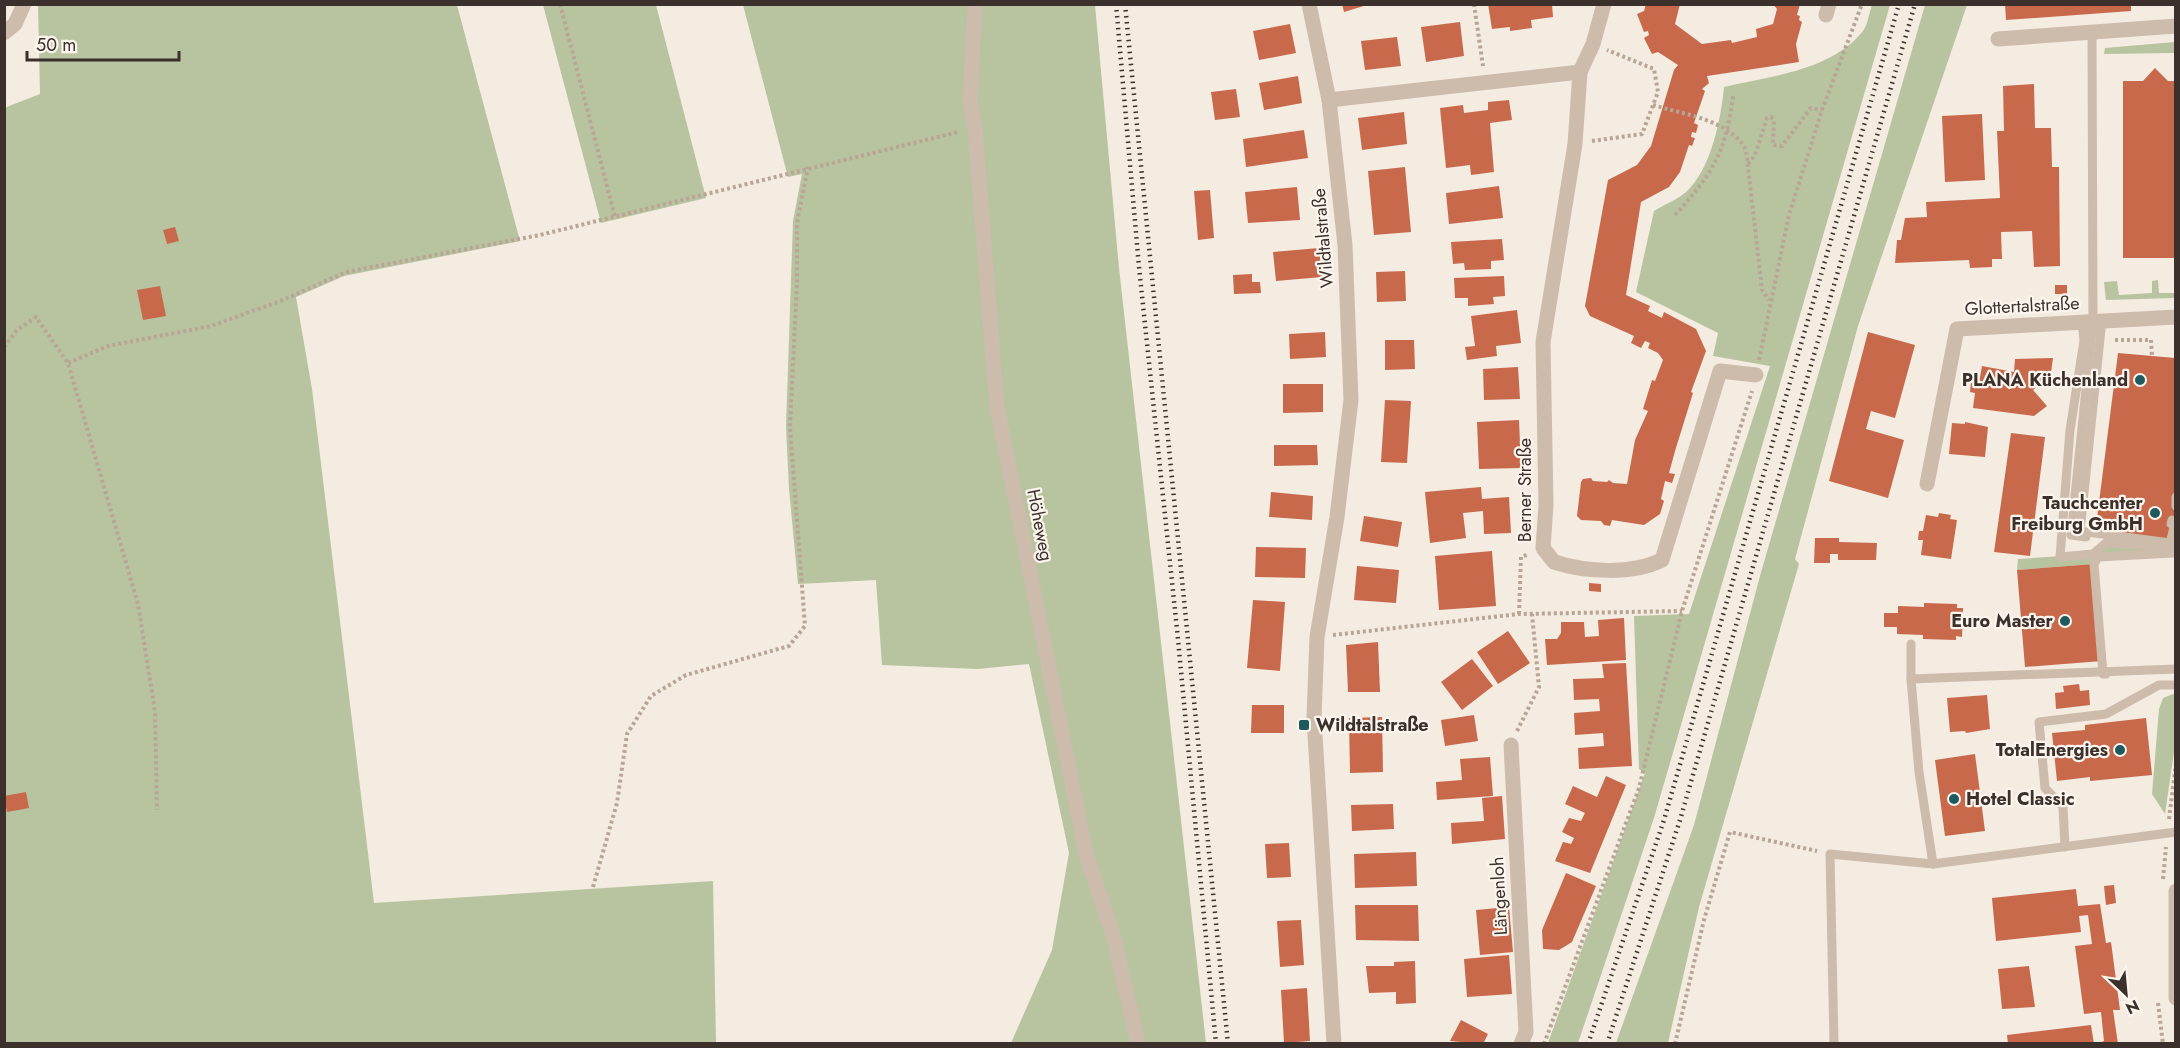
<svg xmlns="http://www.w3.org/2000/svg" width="2180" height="1048" viewBox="0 0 2180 1048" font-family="Jost,sans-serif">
<rect width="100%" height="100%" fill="#f4ebe1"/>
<!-- green -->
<g fill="#b8c4a0">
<polygon points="38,5 457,5 520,241 344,276 296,297 312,389 374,903 713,881 716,1043 5,1043 4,108 40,94"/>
<polygon points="543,5 656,5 706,198 601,223"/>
<polygon points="743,5 1095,5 1119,268 1206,1043 1011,1043 1052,950 1069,853 1029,664 978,669 882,665 876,580 798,584 789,489 786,426 793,221 802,174 788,177"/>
<path d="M1872,5H1890L1654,818L1578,1043H1548L1645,773L1639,769L1634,616L1689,614L1770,366L1713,356L1718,333L1636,292L1654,211C1665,204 1682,198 1690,188C1712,164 1721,118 1724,87C1770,76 1831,71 1863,31C1868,24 1869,13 1872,5Z"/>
<polygon points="1925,5 1967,5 1858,326 1795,559 1799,564 1699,907 1668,1043 1616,1043 1694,825 1760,576"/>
<polygon points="2175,42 2175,53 2104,54 2105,48"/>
<polygon points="2158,280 2159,293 2175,293 2175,298 2106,300 2104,282 2117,281 2119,295 2152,293 2152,281"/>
<polygon points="2106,543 2173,548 2098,557 2094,564 2017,570 2018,559 2092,554"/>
<polygon points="2173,694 2175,695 2175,745 2165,814 2152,794 2159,709 2163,698"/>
</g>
<!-- building -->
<g fill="#c8694b">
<polygon points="1342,4 1367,4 1367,5 1344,12"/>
<polygon points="1488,4 1552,4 1553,17 1531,20 1532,28 1510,31 1510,27 1492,29"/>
<polygon points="1646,4 1680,4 1675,24 1702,44 1731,40 1732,43 1757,37 1756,29 1773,24 1777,9 1773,4 1800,4 1797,15 1800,16 1799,20 1802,22 1796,44 1799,62 1707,76 1709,83 1702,89 1705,91 1694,123 1698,125 1696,133 1692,132 1691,137 1695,138 1692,146 1689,145 1680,172 1669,187 1641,202 1626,295 1650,306 1648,311 1662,318 1664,312 1696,329 1706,351 1691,392 1693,393 1675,451 1669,473 1675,474 1672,483 1665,481 1661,499 1664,501 1660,514 1644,525 1612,520 1610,526 1604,525 1601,521 1581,520 1577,516 1581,482 1583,479 1591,478 1593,481 1607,482 1609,480 1613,483 1627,484 1635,440 1648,411 1643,409 1652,380 1655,381 1663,360 1658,353 1648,348 1650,343 1645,341 1641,348 1631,343 1634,336 1590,316 1585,306 1608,180 1637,165 1651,146 1674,70 1678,65 1658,52 1652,54 1644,38 1649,35 1648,31 1644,32 1637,14 1644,11"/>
<polygon points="2005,4 2131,4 2131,11 2006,20"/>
<polygon points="1460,22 1464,56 1426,62 1421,27"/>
<polygon points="1290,24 1296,53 1259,60 1253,31"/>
<polygon points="1397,37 1401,66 1365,70 1361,41"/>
<polygon points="2155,68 2168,81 2175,81 2175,258 2123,258 2123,81 2143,81"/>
<polygon points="1298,76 1302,103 1264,110 1259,83"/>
<polygon points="2034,84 2035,128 2051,128 2052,167 2059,167 2060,266 2034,267 2032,231 2001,232 2002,259 1992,259 1992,267 1970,268 1969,260 1895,263 1897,240 1901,240 1905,218 1927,217 1926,202 2000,198 1997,131 2004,131 2003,86"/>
<polygon points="1236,89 1240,117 1215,120 1211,92"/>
<polygon points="1509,100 1512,120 1490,123 1494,172 1471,175 1470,165 1446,168 1440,108 1463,105 1464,113 1488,110 1488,102"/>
<polygon points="1404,112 1407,144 1362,150 1358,118"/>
<polygon points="1982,114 1985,180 1945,182 1942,116"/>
<polygon points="1304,130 1308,158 1246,167 1243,139"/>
<polygon points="1405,167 1411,232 1374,235 1368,171"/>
<polygon points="1499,186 1503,218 1449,224 1446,193"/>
<polygon points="1297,187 1300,220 1248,223 1245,192"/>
<polygon points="1210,190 1214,238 1198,240 1194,191"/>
<polygon points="175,227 179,241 167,244 163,230"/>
<polygon points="1502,239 1504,260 1491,261 1491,269 1465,270 1464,263 1453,264 1451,242"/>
<polygon points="1319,248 1322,277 1276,281 1273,252"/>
<polygon points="1405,271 1406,301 1377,302 1376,272"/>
<polygon points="1252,274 1252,282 1260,282 1261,293 1234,294 1233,275"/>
<polygon points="1504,276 1505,296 1493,297 1494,304 1468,306 1468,298 1455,298 1454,278"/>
<rect x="2055" y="285" width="12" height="9"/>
<polygon points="160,286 166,316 143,320 137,290"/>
<polygon points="1517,310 1521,343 1496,346 1497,356 1467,360 1465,347 1475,346 1471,316"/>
<polygon points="1325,332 1326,357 1290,359 1289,334"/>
<polygon points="1868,332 1915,345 1895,418 1871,411 1866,429 1904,440 1888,498 1829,481"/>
<polygon points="1385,340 1414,340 1415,369 1385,370"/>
<polygon points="2118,353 2175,358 2175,521 2170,543 2095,534"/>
<polygon points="2053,358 2049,387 2040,384 2033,390 2047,406 2034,416 1973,408 1975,393 1970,392 1971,382 1979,383 1982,366 2014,372 2015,359"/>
<polygon points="1518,367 1520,399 1484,400 1483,369"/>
<polygon points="1283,384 1323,384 1323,412 1283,413"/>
<polygon points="1385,400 1411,401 1407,463 1381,462"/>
<polygon points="1519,420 1521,468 1479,469 1477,422"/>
<polygon points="1965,422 1988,427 1985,457 1949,454 1952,423 1965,424"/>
<polygon points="2011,433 2045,437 2030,556 1994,552"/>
<polygon points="1274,445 1317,445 1318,465 1274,466"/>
<polygon points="1481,487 1482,499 1509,497 1511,533 1484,534 1483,511 1463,513 1466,538 1430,543 1425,492"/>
<polygon points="1271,492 1313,496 1312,520 1269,517"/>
<polygon points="1939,513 1951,515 1950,519 1957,520 1951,559 1921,555 1923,540 1918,540 1919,531 1923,531 1926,515 1938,517"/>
<polygon points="1364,516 1402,522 1398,547 1360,541"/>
<polygon points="1815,538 1839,538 1839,542 1877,543 1876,560 1838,560 1838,554 1830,554 1830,563 1814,563"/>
<polygon points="1256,547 1306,548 1305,578 1255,577"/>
<polygon points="1492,551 1496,606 1439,610 1435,556"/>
<polygon points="2094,564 2102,661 2025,667 2017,570"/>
<polygon points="1357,566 1399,570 1396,603 1354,600"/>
<polygon points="1589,583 1601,584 1601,592 1589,591"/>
<polygon points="1253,600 1285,602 1280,671 1247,668"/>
<polygon points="1924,603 1957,604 1957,608 1963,608 1962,637 1956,636 1956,640 1923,639 1923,635 1897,634 1897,627 1884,627 1884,613 1898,613 1898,606 1924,607"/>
<polygon points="1624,618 1626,660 1547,665 1545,639 1557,639 1561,633 1561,622 1584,622 1585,637 1599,636 1598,620"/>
<polygon points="1508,631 1530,663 1498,684 1477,652"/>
<polygon points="1378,642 1380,692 1348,692 1346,645"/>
<polygon points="1472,659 1493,686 1462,710 1441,682"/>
<polygon points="1626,663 1632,766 1579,769 1578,748 1604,746 1603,733 1575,735 1574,713 1600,711 1599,699 1574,700 1573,679 1604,678 1602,664"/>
<polygon points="2079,684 2080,691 2089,690 2090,705 2056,709 2055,693 2064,692 2063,686"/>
<polygon points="1987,695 1990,729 1966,733 1965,731 1950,732 1947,698"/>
<polygon points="1252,705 1284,705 1284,733 1251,733"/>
<polygon points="1474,715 1478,741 1445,746 1441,720"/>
<polygon points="1382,717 1383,772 1350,773 1349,718"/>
<polygon points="2146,718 2152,775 2090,781 2090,777 2057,781 2052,733 2085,730 2085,725"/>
<polygon points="1975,754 1985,831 1945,836 1935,760"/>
<polygon points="1490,757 1493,796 1437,800 1436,782 1462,780 1460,759"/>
<polygon points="1606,776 1626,785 1590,873 1555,861 1563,842 1571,844 1574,838 1562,832 1569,818 1581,821 1585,813 1565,804 1573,786 1597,797"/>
<polygon points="26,792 29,808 7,812 4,796"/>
<polygon points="1502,796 1505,839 1452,844 1451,823 1484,821 1482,798"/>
<polygon points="1393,804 1394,829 1352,831 1351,805"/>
<polygon points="1289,843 1291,877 1267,878 1265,844"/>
<polygon points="1416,852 1417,886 1355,888 1354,854"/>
<polygon points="1566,873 1596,886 1572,942 1559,950 1543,949 1542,930"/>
<polygon points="2114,885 2116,903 2106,905 2104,886"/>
<polygon points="2076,889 2078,906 2100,904 2106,943 2111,942 2120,1010 2113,1010 2118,1044 2096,1044 2104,1041 2101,1012 2084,1014 2075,946 2092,944 2088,915 2079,916 2081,932 1996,941 1992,898"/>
<polygon points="1355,905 1418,905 1419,941 1356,940"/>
<polygon points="1509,907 1513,952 1480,955 1476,910"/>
<polygon points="1301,920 1304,965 1280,967 1277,921"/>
<polygon points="1509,955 1512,994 1467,997 1464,959"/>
<polygon points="1415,961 1416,1003 1396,1004 1396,992 1369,993 1366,966 1394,966 1394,962"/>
<polygon points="2029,966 2035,1007 2002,1009 1998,969"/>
<polygon points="1307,988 1310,1041 1284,1043 1281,990"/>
<polygon points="1461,1020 1488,1034 1483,1044 1450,1041"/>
<polygon points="2091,1025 2094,1044 2008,1044 2007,1035"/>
</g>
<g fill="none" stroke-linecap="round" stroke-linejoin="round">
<!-- path -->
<g stroke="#b9a596" stroke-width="4" stroke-dasharray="3 3" stroke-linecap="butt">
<polyline points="560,4 615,217"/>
<polyline points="1474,4 1483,66"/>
<path d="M1653,105C1682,114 1731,120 1746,150L1762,290L1769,300"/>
<polyline points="1592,141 1642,134 1658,92 1654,69 1607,50"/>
<polyline points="1748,164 1755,155 1767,118 1771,117 1774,121 1773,145 1782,146 1811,108 1822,110"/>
<path d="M1675,215C1712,174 1726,153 1733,96"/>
<polyline points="2115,340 2151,340 2152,356"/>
<polyline points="4,347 17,330 36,317 68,363 138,604 155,712 157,810"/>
<polyline points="1759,360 1789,215 1822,110 1862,4"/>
<polyline points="68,363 108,346 211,326 283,300 346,272 540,235 958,132"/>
<polyline points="1519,614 1521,557 1529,554"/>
<polyline points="1333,635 1519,614 1682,611"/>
<polyline points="1517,731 1539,687 1532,614"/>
<polyline points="2169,819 2176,763"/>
<polyline points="2163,879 2166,847"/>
<polyline points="593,887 617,803 627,734 651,696 686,675 789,646 805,626 790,427 797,282 797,223 808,167"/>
<polyline points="2158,1003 2163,1044"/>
<polyline points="1544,1044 1639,788 1682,611 1752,391"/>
<polyline points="1675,1044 1704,920 1730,832 1817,851"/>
</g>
<!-- service -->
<g stroke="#cdbbac" stroke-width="9">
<polyline points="2176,497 2176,506"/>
<polyline points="2176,521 2172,520 2171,524 2175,524 2170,543 2080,531 2101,329 2083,330 2084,341 2070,430 2060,557 2093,554 2106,543 2176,547"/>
<polyline points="2086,537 2071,535 2093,321 2092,32"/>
<polyline points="2106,674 2103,674 2094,564 2098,557 2173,553"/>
<polyline points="1911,679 1911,644"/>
<polyline points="2065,847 2063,807 2045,788 2039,722 2106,714 2159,685 2176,685"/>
<polyline points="1933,864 1919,772 1911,679 2176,669"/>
<polyline points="1834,1044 1830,854 1933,864 2176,832"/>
</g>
<!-- minor -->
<g stroke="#cdbbac" stroke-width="15">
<polyline points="975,4 970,101 975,129 997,408 1086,854 1114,938 1138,1044"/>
<polyline points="1826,15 1829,4"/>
<polyline points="4,33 15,24 24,4"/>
<polyline points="1998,39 2176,26"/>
<polyline points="1580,72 1593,44 1604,4"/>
<path d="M1329,100L1580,72L1575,144L1543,342L1546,505L1543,548L1554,562C1585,572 1632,575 1662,560L1720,371L1756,375"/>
<polyline points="1927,484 1957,329 2176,317"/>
<polyline points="1511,745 1526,1032 1521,1044"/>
</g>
<!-- tertiary -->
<g stroke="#cdbbac" stroke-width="15">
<polyline points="1309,4 1329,100 1345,245 1351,400 1337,517 1317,637 1314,718 1334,1044"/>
<polyline points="2176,891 2176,998"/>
</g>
<!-- rail -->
<g stroke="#3b302b" stroke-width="4.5" stroke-dasharray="1.5 4.5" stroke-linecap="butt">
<polyline points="1116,4 1139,267 1178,639 1216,1044"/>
<polyline points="1125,4 1228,1044"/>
<polyline points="1588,1044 1664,820 1899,4"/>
<polyline points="1607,1044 1680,820 1915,4"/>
</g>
</g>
<!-- markers -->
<g fill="#1f5a5e" stroke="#fbf5ee" stroke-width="2">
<circle cx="2140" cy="380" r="6"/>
<circle cx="2155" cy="513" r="6"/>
<circle cx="2065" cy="621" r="6"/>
<rect x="1298" y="719" width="12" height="12" rx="3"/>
<circle cx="2120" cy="750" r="6"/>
<circle cx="1954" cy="799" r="6"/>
</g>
<g text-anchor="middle" stroke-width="4.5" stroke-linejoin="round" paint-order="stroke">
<!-- street labels -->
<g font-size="18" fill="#3b302b" stroke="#fbf5ee">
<text transform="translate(1323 238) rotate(-95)" y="6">Wildtalstraße</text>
<text transform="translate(2022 306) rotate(-3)" y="6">Glottertalstraße</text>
<text transform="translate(1525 490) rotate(-90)" y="6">Berner Straße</text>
<text transform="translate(1040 525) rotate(79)" y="6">Höheweg</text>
<text transform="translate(1499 896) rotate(-93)" y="6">Längenloh</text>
</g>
<!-- poi labels -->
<g font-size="18" font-weight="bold" fill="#3b302b" stroke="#fbf5ee" text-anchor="end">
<text x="2128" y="386">PLANA Küchenland</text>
<text x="2143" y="509">Tauchcenter<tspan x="2143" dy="21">Freiburg GmbH</tspan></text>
<text x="2053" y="627">Euro Master</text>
<text x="1316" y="731" text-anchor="start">Wildtalstraße</text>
<text x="2108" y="756">TotalEnergies</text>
<text x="1966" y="805" text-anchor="start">Hotel Classic</text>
</g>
</g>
<!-- border -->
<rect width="2180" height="1048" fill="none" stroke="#3b302b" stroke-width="12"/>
<!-- north arrow -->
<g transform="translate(2126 994) rotate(154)" stroke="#fbf5ee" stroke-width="4.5" paint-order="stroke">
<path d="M0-4.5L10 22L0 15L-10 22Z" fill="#3b302b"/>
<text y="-9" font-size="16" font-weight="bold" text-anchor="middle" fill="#3b302b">N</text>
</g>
<!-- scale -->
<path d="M27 51v9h152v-9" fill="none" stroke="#3b302b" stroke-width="3"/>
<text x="36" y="51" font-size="18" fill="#3b302b" stroke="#fbf5ee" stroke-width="4.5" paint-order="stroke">50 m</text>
</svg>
